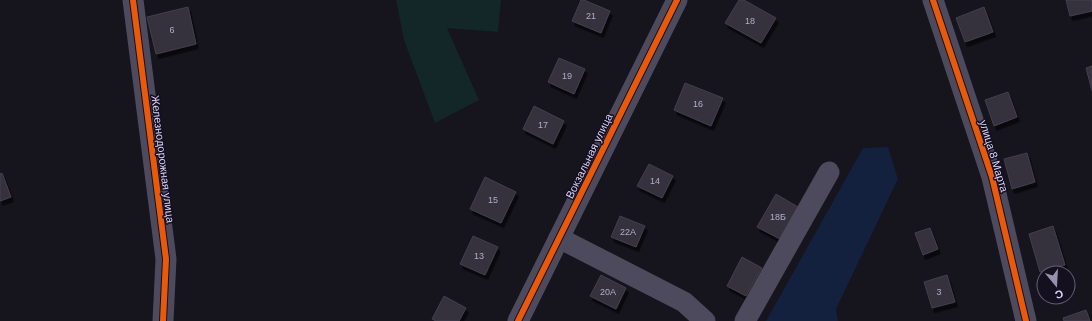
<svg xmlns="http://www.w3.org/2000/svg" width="1092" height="321" viewBox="0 0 1092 321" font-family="Helvetica,sans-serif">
<defs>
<filter id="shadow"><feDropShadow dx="2.5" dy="4.5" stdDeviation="0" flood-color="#0009"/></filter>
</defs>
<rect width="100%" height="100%" fill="#16141c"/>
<!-- green -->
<polygon fill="#132628" points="396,0 501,0 498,32 447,28 479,100 435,123 404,40"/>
<!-- water -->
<polygon fill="#13203e" points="888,147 898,179 836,309 838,321 766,321 863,148"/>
<!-- building -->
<g fill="#34323e" stroke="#433f4f" filter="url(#shadow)">
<polygon points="581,0 584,0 610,11 601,33 572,21"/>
<polygon points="739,0 744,0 776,18 761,43 725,23"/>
<polygon points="1066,0 1092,0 1092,11 1070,16"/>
<polygon points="188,7 196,44 156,54 147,17"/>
<polygon points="984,7 993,32 965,42 956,18"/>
<polygon points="559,58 585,69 574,94 548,82"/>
<polygon points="1092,66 1092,91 1086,68"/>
<polygon points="685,83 723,98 711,126 674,110"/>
<polygon points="1008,92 1017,117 994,126 985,100"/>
<polygon points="534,106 564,121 553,144 523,129"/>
<polygon points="1027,153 1035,182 1012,189 1004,159"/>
<polygon points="649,164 673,176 662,198 637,186"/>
<polygon points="2,173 11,197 0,201 0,174"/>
<polygon points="485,177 516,192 501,223 470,209"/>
<polygon points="776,194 798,207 780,239 757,227"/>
<polygon points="620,216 645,226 636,247 611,237"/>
<polygon points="1053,226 1065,265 1040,272 1029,234"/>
<polygon points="930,228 938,249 923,255 915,233"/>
<polygon points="473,236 498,247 485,275 460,264"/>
<polygon points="742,257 762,268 746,296 727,286"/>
<polygon points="601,275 626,288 616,309 590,296"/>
<polygon points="947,275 955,302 932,308 924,282"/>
<polygon points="444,296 466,308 459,321 436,321 432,319"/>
<polygon points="1086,310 1090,321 1064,321 1063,318"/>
</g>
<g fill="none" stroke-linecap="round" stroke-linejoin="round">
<!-- minor -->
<g stroke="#4c4a5c" stroke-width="21">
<polyline points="133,0 166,259 163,321"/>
<polyline points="933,0 992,177 1026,321"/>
<polyline points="559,238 684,302 705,321"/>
<polyline points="518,321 677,0"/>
<polyline points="745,321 829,172"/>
</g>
<!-- cycleway casing -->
<g stroke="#141020" stroke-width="8">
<g id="cycleway">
<polyline points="133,0 166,259 163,321"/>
<polyline points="933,0 992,177 1026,321"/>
<polyline points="518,321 677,0"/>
</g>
</g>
<!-- cycleway -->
<use href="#cycleway" stroke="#e8590c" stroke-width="6"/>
</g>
<g text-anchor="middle" stroke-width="3" stroke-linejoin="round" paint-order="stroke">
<!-- number labels -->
<g font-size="9" fill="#b1accb">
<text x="591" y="19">21</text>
<text x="750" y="24">18</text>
<text x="172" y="33">6</text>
<text x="567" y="79">19</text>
<text x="698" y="107">16</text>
<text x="543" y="128">17</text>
<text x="655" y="184">14</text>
<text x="493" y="203">15</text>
<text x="778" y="220">18Б</text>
<text x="628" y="235">22А</text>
<text x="479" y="259">13</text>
<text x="608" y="295">20А</text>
<text x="939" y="295">3</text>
</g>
<!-- street labels -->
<g font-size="11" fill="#dbd4fa" stroke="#141020">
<text transform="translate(589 156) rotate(-64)" y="4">Вокзальная улица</text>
<text transform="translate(994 156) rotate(73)" y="4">улица 8 Марта</text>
<text transform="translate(163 159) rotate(83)" y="4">Железнодорожная улица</text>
</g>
</g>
<!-- north arrow -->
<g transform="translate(1056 285) rotate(162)"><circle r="19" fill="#141020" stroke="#645e77"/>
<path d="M0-3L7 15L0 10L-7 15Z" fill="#9691ac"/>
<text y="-6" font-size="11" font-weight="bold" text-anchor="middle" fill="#dbd4fa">С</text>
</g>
</svg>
